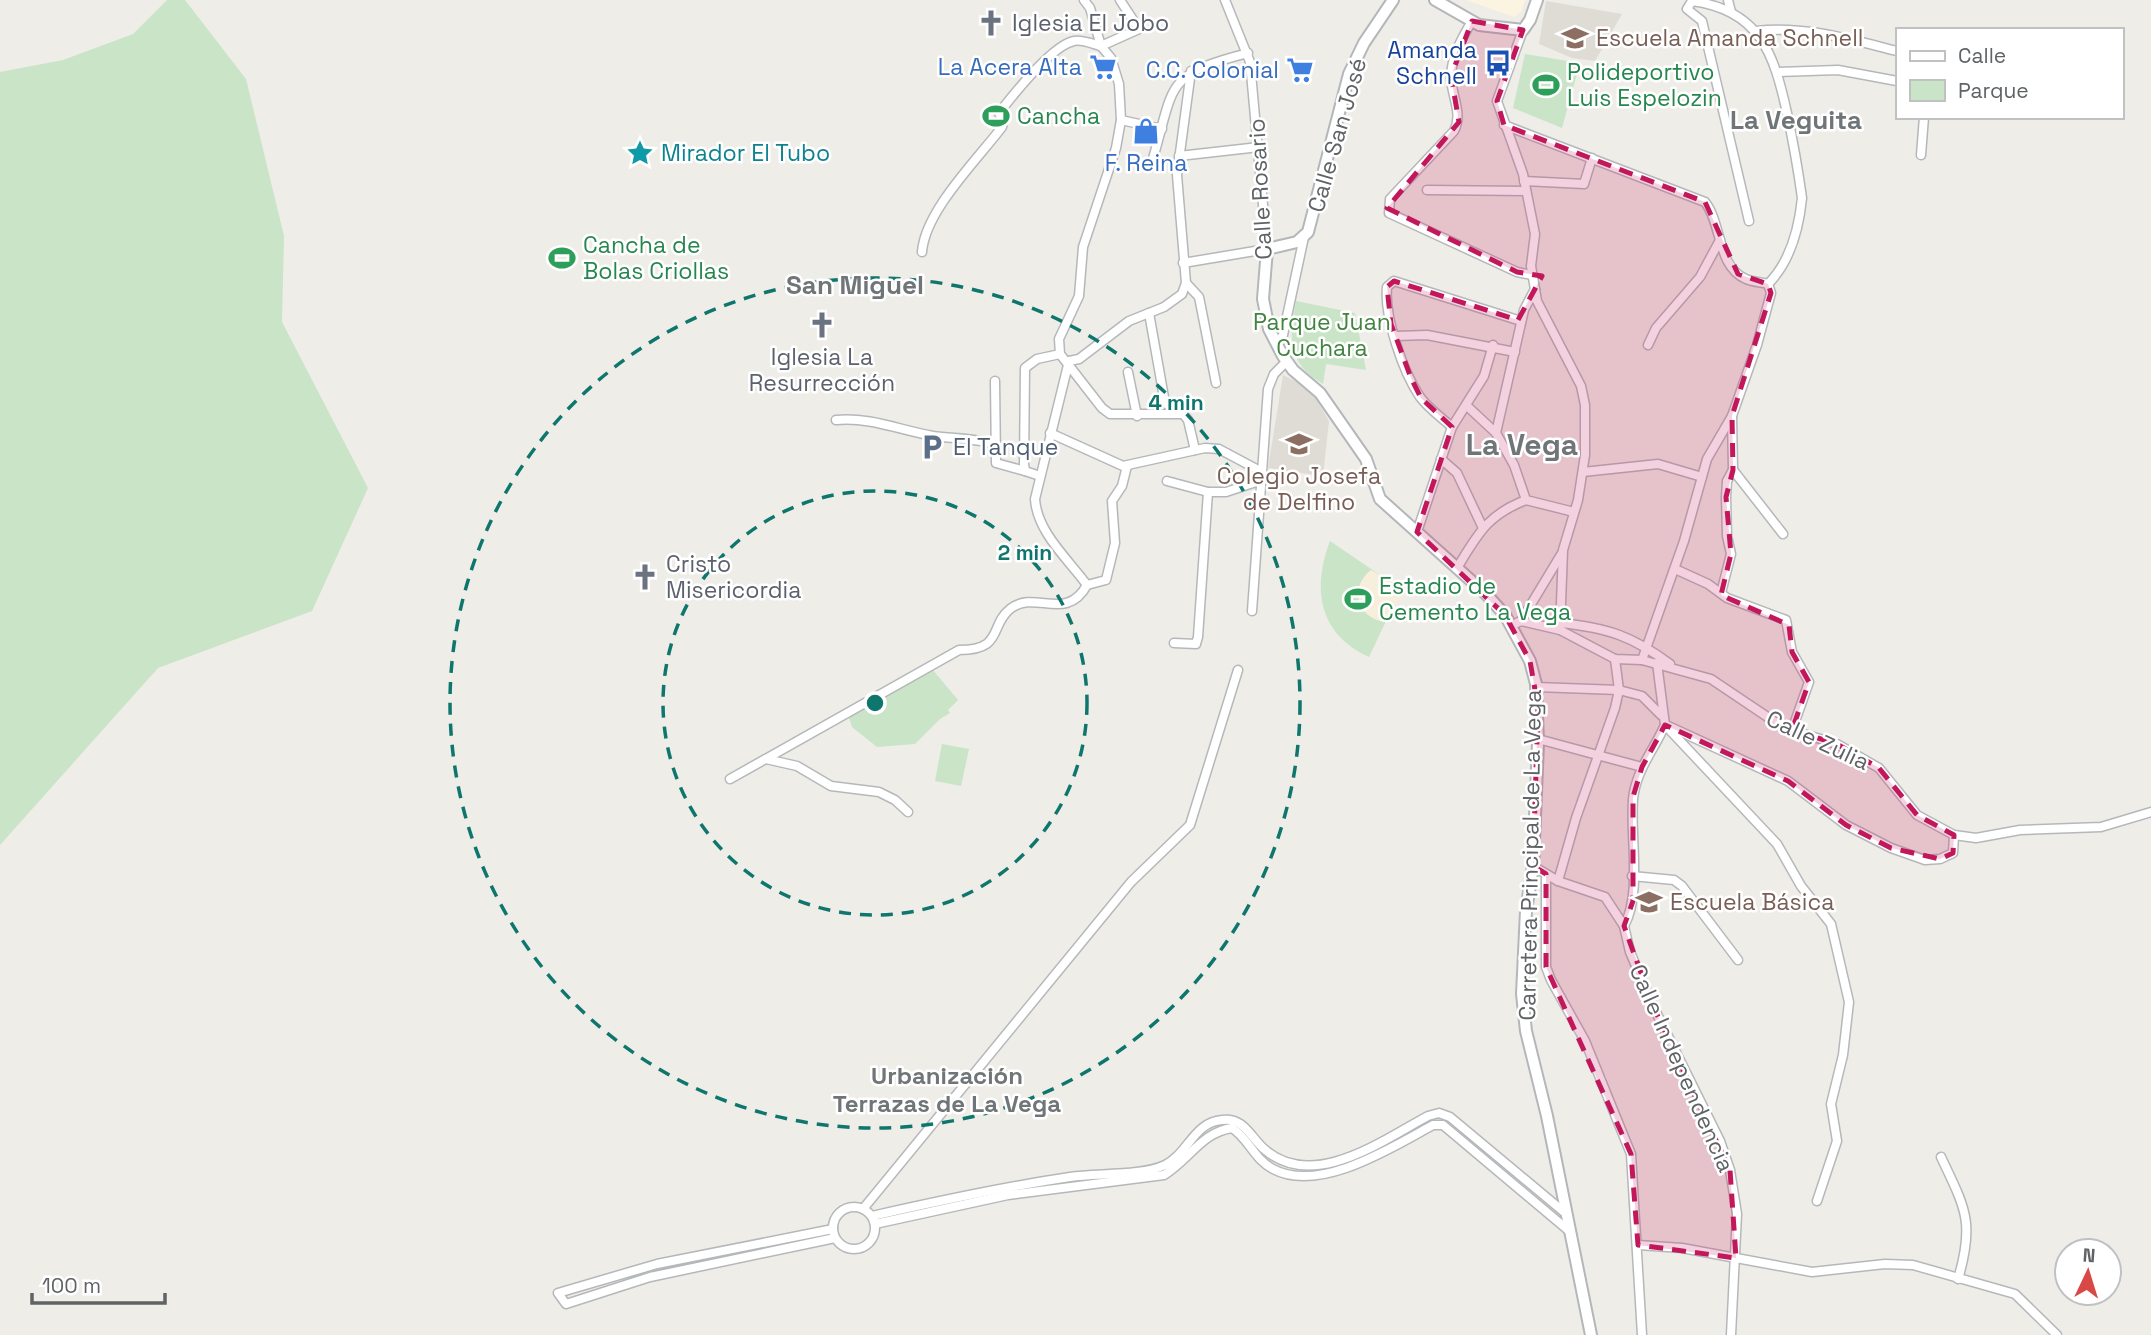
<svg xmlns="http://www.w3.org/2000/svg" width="2151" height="1335" viewBox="0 0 2151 1335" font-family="'Space Grotesk',sans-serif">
<rect width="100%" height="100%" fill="#efede8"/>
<!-- commercial -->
<polygon fill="#fbf4e1" points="1466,0 1525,0 1521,12 1514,17"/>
<!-- education -->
<g fill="#dfdcd6">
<polygon points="1546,1 1622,14 1595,61 1572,58 1539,44"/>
<polygon points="1283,375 1301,384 1313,394 1329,421 1323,476 1268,468"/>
</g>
<!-- green -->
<g fill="#c9e4c7">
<polygon points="167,0 185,0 246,79 284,236 282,322 368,488 312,611 158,668 0,845 0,72 63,60 133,34"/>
<polygon points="1525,54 1580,63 1562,128 1513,108"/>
<path d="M1296,301L1355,313L1366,370L1326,364L1323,384C1287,363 1289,339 1296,301Z"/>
<path d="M1330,541L1393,584L1396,600L1369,657C1318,634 1312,588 1330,541Z"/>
<polygon points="932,669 958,700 948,710 950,713 940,719 915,744 877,747 852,727 847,712"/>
<polygon points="942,744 969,749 961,786 935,781"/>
</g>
<!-- sand -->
<path fill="#f7efdb" d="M1371,570L1406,590L1384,622C1356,617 1349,587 1371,570Z"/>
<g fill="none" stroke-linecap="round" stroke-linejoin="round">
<!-- street casing -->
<g stroke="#b5b8bb" stroke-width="11">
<g id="street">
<polyline points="1084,0 1090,8 1101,46 1111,58 1119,84 1121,120 1116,148 1083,247 1079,296 1059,339 1060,354 1102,408 1110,414 1183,414 1188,420 1195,450"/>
<polyline points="1728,0 1731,12"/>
<path d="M1472,21C1462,38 1451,57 1451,78C1452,97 1463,114 1454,131L1390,199L1389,213L1517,272L1532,275"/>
<polyline points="1523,30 1497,101 1523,174 1535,234 1531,266 1537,301 1581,386 1585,405 1585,455 1578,500 1563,550 1560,630"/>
<path d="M1756,31C1803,25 1853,40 1897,51"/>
<polyline points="1101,46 1139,29 1120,0"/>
<polyline points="1777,72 1838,70 1897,81"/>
<polyline points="1121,120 1162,129"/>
<path d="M1504,125L1705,202C1722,223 1717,267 1746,279C1752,282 1761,282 1768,284"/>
<polyline points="1921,155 1924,117"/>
<polyline points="1179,156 1259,147"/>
<path d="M1152,162C1175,84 1163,75 1248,53"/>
<polyline points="1524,181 1584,184 1592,158"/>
<polyline points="1427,190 1526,191"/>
<path d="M1749,221L1702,21L1687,9L1692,1C1760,10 1774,54 1787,113C1793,141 1798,169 1802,198C1799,228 1790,262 1768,284"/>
<path d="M922,252C925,211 977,160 1002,127L1003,122L999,113C1013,95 1052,45 1074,41C1081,39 1093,44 1101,46"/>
<polyline points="1183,263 1267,249 1250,62 1225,0"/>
<polyline points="1186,283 1199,297 1216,383"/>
<polyline points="1149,313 1165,403 1176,411"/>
<polyline points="1395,336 1427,335 1515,352"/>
<polyline points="1277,344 1283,335 1304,237"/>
<polyline points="1648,345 1656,328 1700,277 1720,240"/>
<polyline points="1069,361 1079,359 1129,321 1164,307 1182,294 1186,283 1177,175 1191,71"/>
<path d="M1069,361L1035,499C1037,532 1068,559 1087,585"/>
<polyline points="1128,372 1137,416"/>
<polyline points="995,381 996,463 1025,471"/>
<polyline points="1467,406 1496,433 1514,465 1526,500 1574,512"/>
<path d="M836,420C871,417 899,430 933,436C955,439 976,438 997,445"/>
<path d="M1452,427C1442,418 1428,408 1420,397C1403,372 1384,317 1387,287L1394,281L1521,321"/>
<polyline points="1050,433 1123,466 1205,448 1219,449 1262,472"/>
<polyline points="1496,433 1524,310 1535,289"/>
<polyline points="1441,459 1457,473 1482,526"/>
<polyline points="1733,470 1783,534"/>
<polyline points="1583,472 1658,464 1702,477"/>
<polyline points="1040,476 1025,471 1024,464 1025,368 1037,359 1060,354"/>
<polyline points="1167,481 1208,492"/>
<polyline points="1417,532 1452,427 1484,376 1493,345"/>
<path d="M1457,568C1478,534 1487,515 1526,500"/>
<polyline points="1675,569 1708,584 1727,598 1786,620 1792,652 1809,682 1792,730"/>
<polyline points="1087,585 1106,580 1115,543 1112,501 1122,486 1127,466"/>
<polyline points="1721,593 1731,554 1727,536 1726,497 1727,481 1733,470 1732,416"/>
<polyline points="1252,611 1268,389 1274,374 1287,361"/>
<polyline points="1521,621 1562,553"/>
<path d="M1561,623C1608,628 1632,636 1670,664"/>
<polyline points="1510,626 1521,621 1560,630 1615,659 1642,660 1711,679 1784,728 1837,744 1879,768 1917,815 1954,835 1976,838 2020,830 2101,827 2151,812"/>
<polyline points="1174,643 1196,644 1198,637 1208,492 1226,492 1262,480"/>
<polyline points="1642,660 1684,541 1707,459 1732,416 1757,345 1771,293 1768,284"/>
<polyline points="1657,663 1665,725 1777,844 1801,886 1831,924 1849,1002 1843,1055 1831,1104 1837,1141 1817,1201"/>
<polyline points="1536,687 1619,690 1642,696 1661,715"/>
<polyline points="1668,726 1788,781 1846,825 1891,848 1925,860 1940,859 1953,853 1954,835"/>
<polyline points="1538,739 1642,767"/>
<polyline points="766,759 797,766 831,786 879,792 895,800 908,812"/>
<path d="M730,779L959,650C1004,650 989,626 1010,609C1035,589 1066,623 1087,585"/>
<polyline points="1533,866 1558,881 1605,897 1624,926 1630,952 1653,1006 1720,1141 1730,1170 1737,1214 1731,1335"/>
<polyline points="1546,874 1546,967 1551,980 1585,1041 1631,1154 1642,1335"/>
<polyline points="1632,876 1674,880 1682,886 1738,960"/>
<polyline points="1558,881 1576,818 1615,708 1619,690 1615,659"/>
<path d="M1624,926C1642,894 1630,837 1633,799C1636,770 1654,750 1665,725"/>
<path d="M1941,1157C1965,1208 1975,1222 1958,1279"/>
<circle cx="854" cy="1228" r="21"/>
<polyline points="863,1209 1131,882 1190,825 1238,670"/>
<path d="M872,1216C938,1201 1003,1187 1070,1177C1097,1173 1142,1176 1165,1165C1188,1154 1194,1122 1222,1120C1243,1117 1250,1136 1263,1148C1312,1193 1383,1140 1428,1116L1439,1113L1450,1117L1564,1212"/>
<path d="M875,1224L1008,1195L1164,1175C1189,1160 1202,1132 1232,1128C1249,1139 1254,1159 1273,1169C1319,1194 1393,1147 1433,1125H1443L1568,1230"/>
<polyline points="833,1229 657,1264 558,1293 566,1304 650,1277 835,1238"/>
<polyline points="1638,1245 1682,1248 1812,1272 1885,1264 1913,1265 2015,1294 2057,1335"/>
</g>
</g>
<!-- secondary casing -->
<g stroke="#b4b7ba" stroke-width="14">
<g id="secondary">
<polyline points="1393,0 1364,43 1349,74 1308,232 1297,242 1267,249 1263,299 1269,329 1283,356 1293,370 1320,393 1366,459 1380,499 1486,594 1505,615 1530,661 1536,684 1538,743 1533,866 1526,911 1522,994 1526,1031 1547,1116 1591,1335"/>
<polyline points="1435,0 1479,25 1523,30 1530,20 1537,0"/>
</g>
</g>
<!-- street -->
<use href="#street" stroke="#fff" stroke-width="8"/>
<!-- secondary -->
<use href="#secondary" stroke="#fff" stroke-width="10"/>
</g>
<!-- marked area -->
<path fill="#c2185b" fill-opacity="0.2" stroke="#c2185b" stroke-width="5" stroke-dasharray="14 9" stroke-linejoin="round" d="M1472,21L1523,30L1497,101L1504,125L1705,202L1738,274L1768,284L1771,293L1732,416L1733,470L1726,497L1731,554L1721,595L1789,625L1792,652L1809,682L1792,730L1837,744L1879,768L1917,815L1954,835L1953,853L1940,859L1891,848L1846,825L1788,781L1665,725L1642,767L1633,797V901L1624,926L1653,1006L1730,1170L1736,1258L1638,1245L1631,1154L1546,967V874L1533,866L1538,707L1530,661L1505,615L1417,532L1452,427L1421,398L1411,378L1391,324L1387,287L1394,281L1518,320L1542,276L1517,272L1387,208L1459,122L1451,76Z"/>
<!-- distance rings -->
<g fill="none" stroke="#0f766e" stroke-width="3.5" stroke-dasharray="12 9">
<circle cx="875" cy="703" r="212"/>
<circle cx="875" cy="703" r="425"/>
</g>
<!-- icons -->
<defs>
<g id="church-bare" transform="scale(2.1)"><path d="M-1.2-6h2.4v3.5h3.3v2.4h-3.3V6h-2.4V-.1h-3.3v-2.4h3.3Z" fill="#6b7280" stroke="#fff" stroke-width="2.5" paint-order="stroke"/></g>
<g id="school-bare" transform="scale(2.1)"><path d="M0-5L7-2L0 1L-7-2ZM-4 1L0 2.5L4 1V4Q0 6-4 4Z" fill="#8d6e63" stroke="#fff" stroke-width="2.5" paint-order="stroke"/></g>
<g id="bus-bare" transform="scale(2.1)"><path d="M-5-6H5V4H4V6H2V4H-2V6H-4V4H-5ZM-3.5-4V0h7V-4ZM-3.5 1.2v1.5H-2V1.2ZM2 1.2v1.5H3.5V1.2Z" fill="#1a4fb4" stroke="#fff" stroke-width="2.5" paint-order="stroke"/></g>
<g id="supermarket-bare" transform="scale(2.1)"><path d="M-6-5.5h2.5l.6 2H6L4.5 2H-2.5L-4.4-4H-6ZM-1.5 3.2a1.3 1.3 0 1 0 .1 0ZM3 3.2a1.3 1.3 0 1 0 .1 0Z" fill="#3f7fe0" stroke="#fff" stroke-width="2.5" paint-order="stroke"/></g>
<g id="stadium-bare" transform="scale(2.1)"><path d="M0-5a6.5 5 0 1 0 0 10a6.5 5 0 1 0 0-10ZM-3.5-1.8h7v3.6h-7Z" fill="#2e9e5b" stroke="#fff" stroke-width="2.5" paint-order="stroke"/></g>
<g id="shop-bare" transform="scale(2.1)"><path d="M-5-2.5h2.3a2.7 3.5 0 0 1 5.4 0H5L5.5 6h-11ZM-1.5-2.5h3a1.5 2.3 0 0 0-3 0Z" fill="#3f7fe0" stroke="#fff" stroke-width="2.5" paint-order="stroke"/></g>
<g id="sight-bare" transform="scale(2.1)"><path d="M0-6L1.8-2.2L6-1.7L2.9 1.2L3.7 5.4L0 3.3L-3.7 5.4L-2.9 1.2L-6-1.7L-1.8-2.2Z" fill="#0f9aa8" stroke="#fff" stroke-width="2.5" paint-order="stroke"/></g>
<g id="parking-bare" transform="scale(2.1)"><path d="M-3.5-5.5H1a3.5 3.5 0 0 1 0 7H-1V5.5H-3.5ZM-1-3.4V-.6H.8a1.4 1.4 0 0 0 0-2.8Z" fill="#5c6f8a" stroke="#fff" stroke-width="2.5" paint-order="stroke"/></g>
</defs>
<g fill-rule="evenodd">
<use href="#church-bare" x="991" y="23"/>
<use href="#school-bare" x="1575" y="38"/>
<use href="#bus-bare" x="1498" y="63"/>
<use href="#supermarket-bare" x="1103" y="67"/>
<use href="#supermarket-bare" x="1300" y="70"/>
<use href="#stadium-bare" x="1546" y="85"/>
<use href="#stadium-bare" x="996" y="116"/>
<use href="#shop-bare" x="1146" y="131"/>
<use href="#sight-bare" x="640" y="153"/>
<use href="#stadium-bare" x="562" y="258"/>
<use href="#church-bare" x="822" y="325"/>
<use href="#school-bare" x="1299" y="444"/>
<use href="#parking-bare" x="932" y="447"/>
<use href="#church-bare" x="645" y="577"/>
<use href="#stadium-bare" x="1358" y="599"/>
<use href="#school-bare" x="1649" y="902"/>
</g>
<g text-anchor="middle" stroke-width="5" stroke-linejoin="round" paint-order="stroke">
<!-- worship labels -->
<g font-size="23" fill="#5b616d" stroke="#fff" text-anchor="start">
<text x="1012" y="31">Iglesia El Jobo</text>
<text x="822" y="365" text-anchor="middle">Iglesia La<tspan x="822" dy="26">Resurrección</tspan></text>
<text x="666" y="572">Cristo<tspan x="666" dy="26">Misericordia</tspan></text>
</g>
<!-- education labels -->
<g font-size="23" fill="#785e54" stroke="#fff" text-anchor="start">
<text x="1596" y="46">Escuela Amanda Schnell</text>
<text x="1299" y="484" text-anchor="middle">Colegio Josefa<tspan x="1299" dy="26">de Delfino</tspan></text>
<text x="1670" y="910">Escuela Básica</text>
</g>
<!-- transit labels -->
<g font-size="23" fill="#164399" stroke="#fff" text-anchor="end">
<text x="1477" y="58">Amanda<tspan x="1477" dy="26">Schnell</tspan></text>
</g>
<!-- shop labels -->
<g font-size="23" fill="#366cbe" stroke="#fff" text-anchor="end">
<text x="1082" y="75">La Acera Alta</text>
<text x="1279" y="78">C.C. Colonial</text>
<text x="1146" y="171" text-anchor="middle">F. Reina</text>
</g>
<!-- leisure labels -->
<g font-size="23" fill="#27864d" stroke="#fff" text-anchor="start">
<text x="1567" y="80">Polideportivo<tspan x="1567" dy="26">Luis Espelozin</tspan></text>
<text x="1017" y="124">Cancha</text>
<text x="583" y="253">Cancha de<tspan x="583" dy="26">Bolas Criollas</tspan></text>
<text x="1379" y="594">Estadio de<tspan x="1379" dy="26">Cemento La Vega</tspan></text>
</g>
<!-- street labels -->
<g font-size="23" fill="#5f6366" stroke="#fff">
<text transform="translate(1337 135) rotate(-74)" y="8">Calle San José</text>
<text transform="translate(1260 189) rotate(-93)" y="8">Calle Rosario</text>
<text transform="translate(1818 740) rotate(25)" y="8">Calle Zulia</text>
<text transform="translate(1530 855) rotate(-89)" y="8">Carretera Principal de La Vega</text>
<text transform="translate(1682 1068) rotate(66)" y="8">Calle Independencia</text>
</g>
<!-- culture labels -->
<g font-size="23" fill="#0d838f" stroke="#fff" text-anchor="start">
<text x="661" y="161">Mirador El Tubo</text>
</g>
<!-- park labels -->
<g font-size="23" fill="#408440" stroke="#fff">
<text x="1322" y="330">Parque Juan<tspan x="1322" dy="26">Cuchara</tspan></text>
</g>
<!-- service labels -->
<g font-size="23" fill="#4e5e75" stroke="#fff" text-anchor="start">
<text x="953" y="455">El Tanque</text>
</g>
<!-- neighbourhood labels -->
<g font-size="24" font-weight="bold" fill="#707578" stroke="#fff">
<text x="947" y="1084">Urbanización<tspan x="947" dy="28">Terrazas de La Vega</tspan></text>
</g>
<!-- quarter labels -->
<g font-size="26" font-weight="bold" fill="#707578" stroke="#fff">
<text x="1796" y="129">La Veguita</text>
<text x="855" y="294">San Miguel</text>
</g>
<!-- district labels -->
<g font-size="30" font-weight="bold" fill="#707578" stroke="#fff">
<text x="1522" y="455">La Vega</text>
</g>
</g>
<circle cx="875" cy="703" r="10" fill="#0f766e" stroke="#fff" stroke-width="3.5"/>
<g font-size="21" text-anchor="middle" font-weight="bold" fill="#0f766e" stroke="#fff" stroke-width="5" stroke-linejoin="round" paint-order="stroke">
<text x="1176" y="410">4 min</text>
<text x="1025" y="560">2 min</text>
</g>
<!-- legend -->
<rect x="1896" y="28" width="228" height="91" fill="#ffffff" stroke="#bfc1c2" stroke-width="2"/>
<rect x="1910" y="51" width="35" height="10" fill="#ffffff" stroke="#bfc1c2" stroke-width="2"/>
<text x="1958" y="63" font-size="21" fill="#5f6366">Calle</text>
<rect x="1910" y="80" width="35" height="21" fill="#c9e4c7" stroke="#bfc1c2" stroke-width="2"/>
<text x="1958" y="98" font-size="21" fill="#5f6366">Parque</text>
<!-- north arrow -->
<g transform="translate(2088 1272) rotate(4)"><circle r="33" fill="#ffffff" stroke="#bfc1c2" stroke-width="2"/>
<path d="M0-5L12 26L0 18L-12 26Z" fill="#d84945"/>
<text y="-10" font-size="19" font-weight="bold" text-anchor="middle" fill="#5f6366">N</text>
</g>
<!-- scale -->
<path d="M32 1293v10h133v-10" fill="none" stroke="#5f6366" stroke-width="3.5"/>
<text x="42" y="1293" font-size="21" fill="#5f6366" stroke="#ffffff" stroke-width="5" paint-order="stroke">100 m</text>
</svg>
